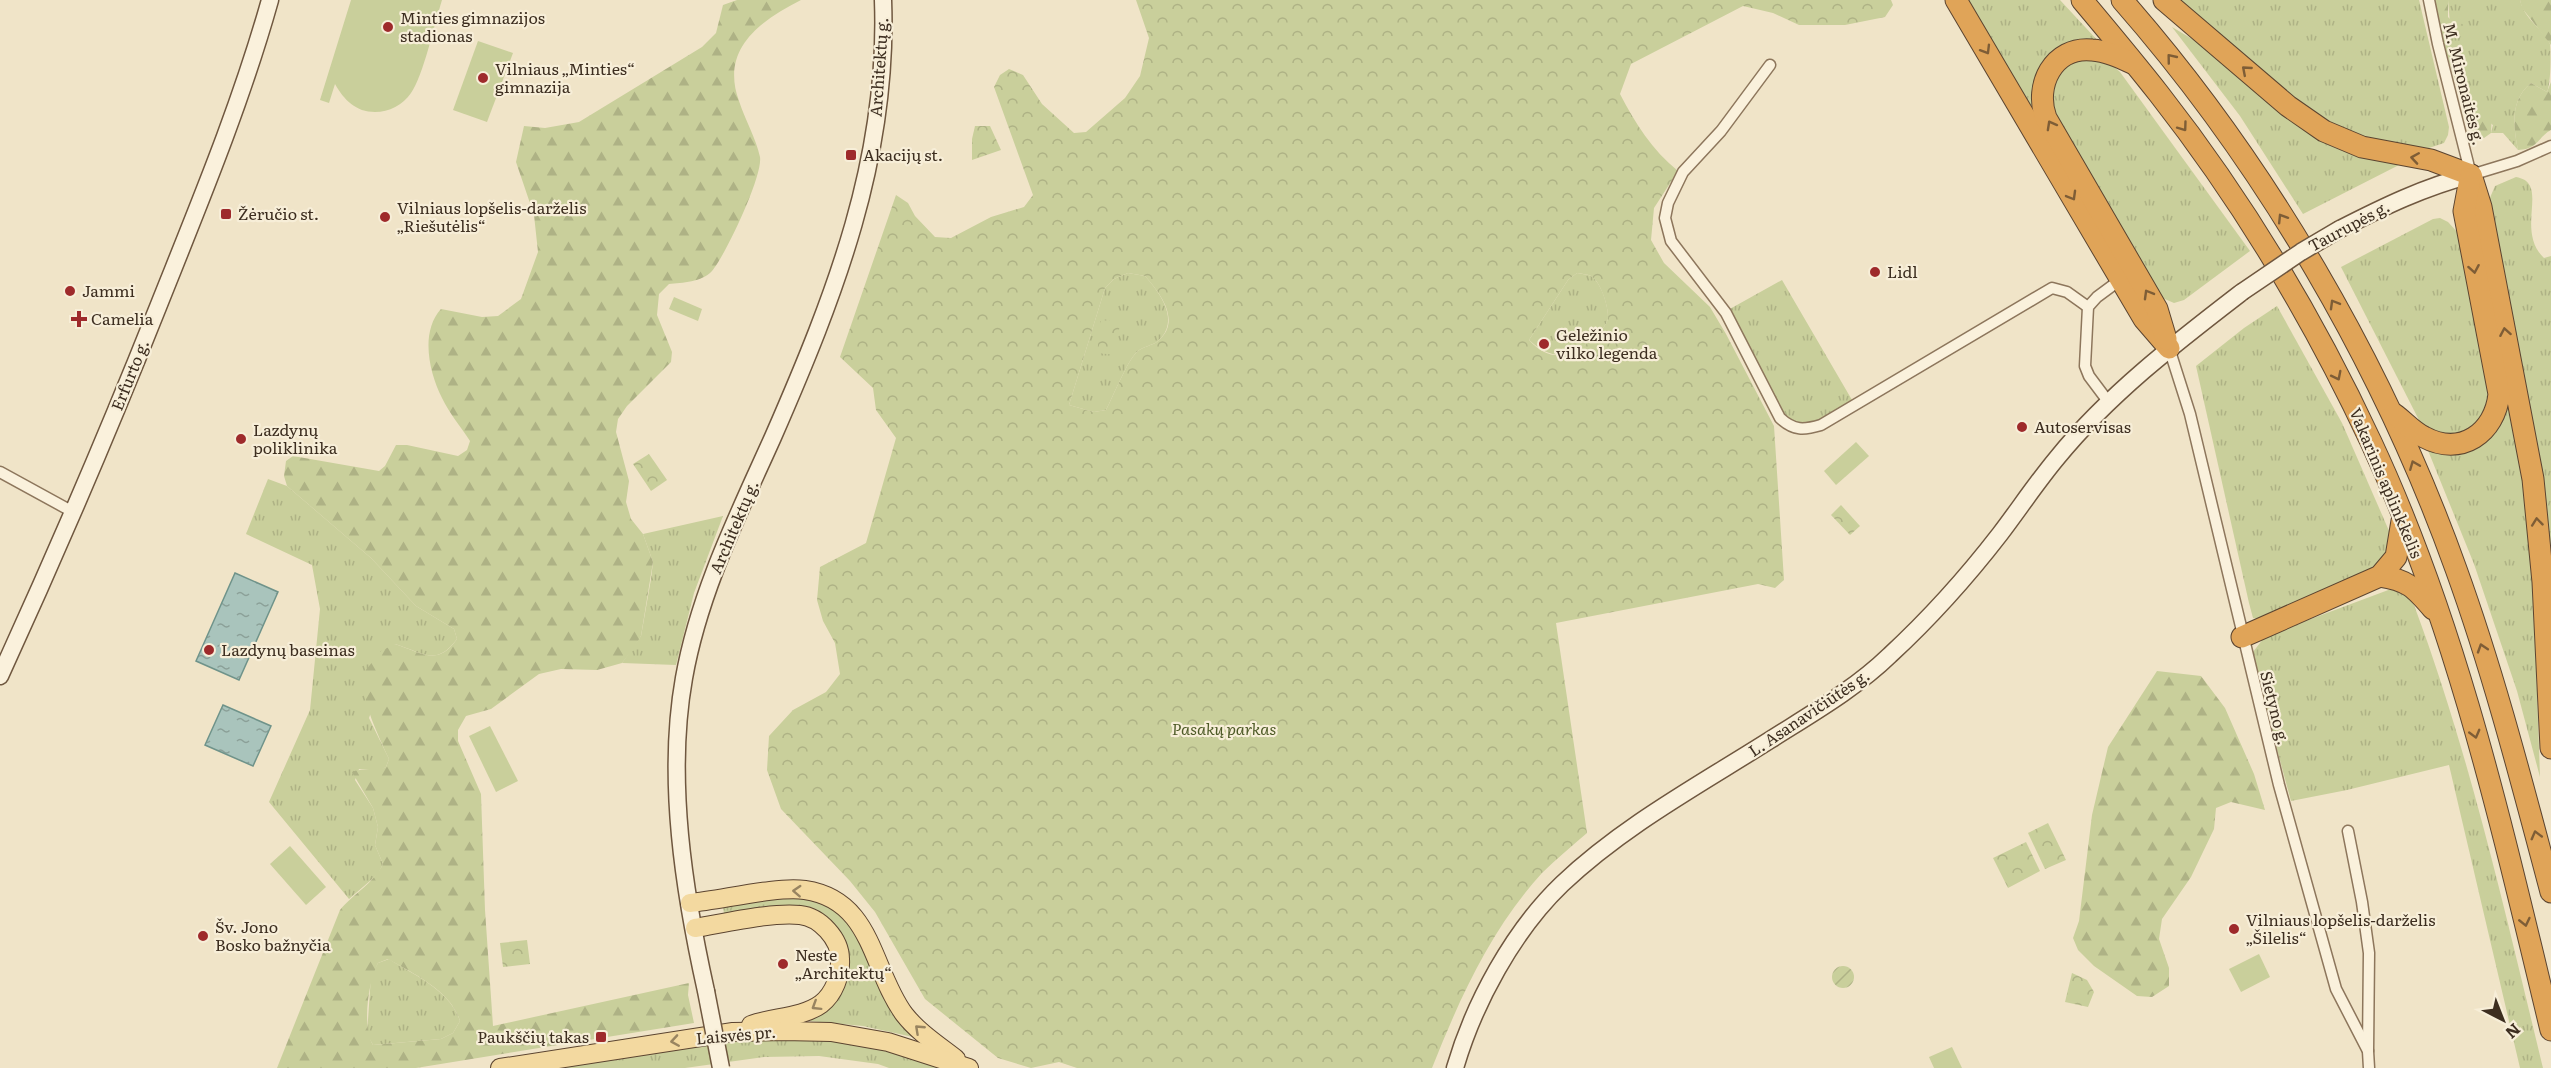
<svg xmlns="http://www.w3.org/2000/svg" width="2551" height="1068" viewBox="0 0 2551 1068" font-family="Literata,serif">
<defs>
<pattern id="grass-tufts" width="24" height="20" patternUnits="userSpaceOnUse" patternTransform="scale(1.5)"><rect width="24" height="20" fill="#c9cf9b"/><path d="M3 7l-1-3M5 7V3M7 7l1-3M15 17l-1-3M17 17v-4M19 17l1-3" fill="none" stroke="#aeb285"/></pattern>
<pattern id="forest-firs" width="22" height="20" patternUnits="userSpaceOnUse" patternTransform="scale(1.5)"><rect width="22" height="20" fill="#c9cf9b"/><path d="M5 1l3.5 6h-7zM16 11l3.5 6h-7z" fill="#aeb285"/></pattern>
<pattern id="park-crowns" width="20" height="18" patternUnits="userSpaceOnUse" patternTransform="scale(1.5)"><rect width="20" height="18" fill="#c9cf9b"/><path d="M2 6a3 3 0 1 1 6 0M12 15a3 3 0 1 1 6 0" fill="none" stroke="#aeb285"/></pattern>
<pattern id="garden-furrows" width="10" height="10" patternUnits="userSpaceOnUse" patternTransform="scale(1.5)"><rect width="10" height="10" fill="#c9cf9b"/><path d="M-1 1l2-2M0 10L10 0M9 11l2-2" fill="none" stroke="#aeb285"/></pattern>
<pattern id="water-ripples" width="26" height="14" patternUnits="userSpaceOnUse" patternTransform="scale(1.5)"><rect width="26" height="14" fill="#a9c4bc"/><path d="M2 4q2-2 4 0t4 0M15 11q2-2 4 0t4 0" fill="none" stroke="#8ba098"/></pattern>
</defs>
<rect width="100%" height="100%" fill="#f0e4c8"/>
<!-- grass -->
<g fill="url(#grass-tufts)">
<polygon points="1967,0 2060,0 2099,42 2083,42 2031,110"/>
<polygon points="2178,0 2419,0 2449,127 2448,135 2444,143 2429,148 2384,145 2353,137 2309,113"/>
<path d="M2448,0H2520C2524,19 2542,28 2550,44C2551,53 2551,83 2547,92L2531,83C2510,100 2513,126 2518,150L2503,133H2491L2493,125L2470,107L2466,114L2441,36H2451Z"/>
<polygon points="2172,27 2209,49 2269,102 2316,138 2351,154 2399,165 2303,214 2240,116"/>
<path d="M2084,58L2111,64L2120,72L2250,251L2184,300L2174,303L2160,297L2052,112C2046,84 2059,67 2084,58Z"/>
<path d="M2516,177C2551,183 2514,229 2544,258L2551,256V615L2489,200L2495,186Z"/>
<path d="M2440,218L2448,222L2460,235L2490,398C2479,436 2454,440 2422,426L2341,267L2433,219Z"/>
<path d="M1128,273L1145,276C1160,293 1181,321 1158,341C1152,346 1143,346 1137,352C1127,361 1113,397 1106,410L1094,412L1069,405L1105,288L1114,279Z"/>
<path d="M1577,273C1581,274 1587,274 1591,276C1601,282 1609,307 1608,319C1606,326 1599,333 1594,338C1571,358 1553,362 1529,340L1568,280Z"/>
<path d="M1782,280L1852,400C1833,412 1808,434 1787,419L1728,310Z"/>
<polygon points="2277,306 2342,423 2393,540 2382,565 2263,620 2253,618 2249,603 2196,366 2244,328"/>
<polygon points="2507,400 2522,473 2533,576 2540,777 2517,691 2474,564 2427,448 2439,451"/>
<path d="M268,479L287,486L371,558L416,606L454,629L457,639C436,667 424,653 395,644L369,718L389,759L386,767L379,771L359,769L355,780L373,808L378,827L375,845L383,864L378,874L349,899L269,802L310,710L320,609L312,565L246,534Z"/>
<polygon points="723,516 694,593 676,665 622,663 641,636 651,579 653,562 643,534"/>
<path d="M2391,589L2408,597L2414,605C2470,755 2505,912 2543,1068H2520L2449,765L2347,790L2291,801L2254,664L2253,652L2263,639L2276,632Z"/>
<path d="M785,897C845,894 862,945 887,989C895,1004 909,1022 913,1037L863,1026L810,1021C826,997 846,1004 849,965L803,907H777L724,914L723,907Z"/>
<path d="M389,959C414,975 450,990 460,1021L453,1033L441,1039L373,1045L367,1034L371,976L378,963Z"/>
<polygon points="805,1036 864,1043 951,1068 889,1068 878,1064 819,1056 764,1057 685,1068 555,1068 739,1041"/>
</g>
<!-- forest -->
<g fill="url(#forest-firs)" fill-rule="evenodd">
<path d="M737,0H801C760,21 720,49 739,101C745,120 756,138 760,157C763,176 725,256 712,271C702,282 682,283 669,284L659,294L657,315L672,352L671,362L627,406L618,419L616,432L629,481L626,502L631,519L643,534L653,562L641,636L633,649L622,663L597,670L561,669L539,674L491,709L466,716L458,730V741L481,794L485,910L493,1026L689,983L688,995L694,1023L416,1068H277L340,910C353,894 374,883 383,864L375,845L378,827L373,808L352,772C363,767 375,773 386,767L389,759C376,730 364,707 362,675L381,651L395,644C423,653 437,667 457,639L454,629L416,606L371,558L287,486L284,476L286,461L293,456L379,471L385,466L396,445H407L458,456L467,450L470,441C461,427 449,413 442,398C429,372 420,332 441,309L482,317L498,316L521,299L538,252L534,215L516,162L524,126L545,128L579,122L702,47L716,33L723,5ZM388,959C414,974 451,991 460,1021L453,1033L441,1039L373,1045C362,1027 368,982 378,963Z"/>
<polygon points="2435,0 2448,0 2448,17 2451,20 2458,19 2463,25 2463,34 2457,38 2441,36"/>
<polygon points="2520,0 2551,0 2551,45 2522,8"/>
<path d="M2551,82V130C2538,137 2538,149 2518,150C2513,126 2510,100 2531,83L2547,92Z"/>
<polygon points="2480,103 2492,112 2491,133 2484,138 2472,133 2466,114 2470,107"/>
<polygon points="2157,671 2201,676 2225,708 2254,774 2265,810 2231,802 2216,808 2214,829 2191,877 2162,919 2159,939 2169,968 2169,986 2152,997 2137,996 2094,966 2078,950 2073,938 2079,921 2092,815 2108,747"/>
</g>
<!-- park -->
<g fill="url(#park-crowns)" fill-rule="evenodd">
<path d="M1136,0H1891L1893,5L1885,17L1845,25H1799L1773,13L1743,6L1631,64L1620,94C1635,123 1652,150 1678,171L1654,208L1651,240L1664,263L1710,307L1726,334L1774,426L1784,580L1775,588L1758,584L1556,623L1587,833C1572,846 1556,859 1542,873C1490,930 1460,998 1432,1068H1077L1059,1062L1031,1068L998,1058L925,999L875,912L850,881L781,809L767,770L769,736L793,710L826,692L840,674L835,643L823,621L817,600L820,567L866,543L896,438L876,410L873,388L840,357L896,195L908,203L915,216L935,237L951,238L991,217L1024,207L1033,195L994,87L1000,75L1009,69L1023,75L1042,104L1074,133L1086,132L1125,98L1140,76L1149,38ZM1128,273L1145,276C1160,293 1182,321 1158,341C1152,346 1143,346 1137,352C1127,361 1113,397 1106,410L1094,412L1069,405L1105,288L1114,279ZM1577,273C1582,274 1587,274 1591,276C1601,282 1609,308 1608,319C1606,326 1599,333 1594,338C1572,357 1551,364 1529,340L1568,280Z"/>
<polygon points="975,126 990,126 1001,150 972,160 972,139"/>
<polygon points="1101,320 1120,322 1116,355 1097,353"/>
<polygon points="649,454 667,480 651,491 633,464"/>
<polygon points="1841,505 1860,526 1850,535 1831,515"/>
<polygon points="2048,823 2066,860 2045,869 2028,833"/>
<polygon points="2026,842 2040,871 2008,888 1993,858"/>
<polygon points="527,940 530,964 503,967 500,943"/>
<polygon points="2072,973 2087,980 2094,992 2088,1007 2065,1002"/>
</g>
<!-- garden -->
<circle fill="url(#garden-furrows)" cx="1843" cy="977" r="11"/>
<!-- pitch -->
<g fill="#c9cf9b">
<path d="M351,0H442C435,22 423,77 411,93C403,105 389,112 375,112C356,112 344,100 335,84L329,103L320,100Z"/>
<polygon points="478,41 513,53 487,122 453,110"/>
<polygon points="674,297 702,309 698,321 669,309"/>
<polygon points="1856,442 1869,456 1836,485 1824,471"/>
<polygon points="490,726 518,781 496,792 469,736"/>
<polygon points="290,846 326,887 306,905 270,864"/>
<polygon points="2259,954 2270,977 2241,992 2229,969"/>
<polygon points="1952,1047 1962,1068 1934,1068 1929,1057"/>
</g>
<!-- water -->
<g fill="url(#water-ripples)" stroke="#6f938a" stroke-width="1.5">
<polygon points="235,573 278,592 239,680 196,661"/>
<polygon points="223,705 271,726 253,766 205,745"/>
</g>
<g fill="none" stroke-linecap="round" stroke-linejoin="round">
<!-- street casing -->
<g stroke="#8d765c" stroke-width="13">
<g id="street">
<polyline points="2429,0 2438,44 2471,175 2517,161 2551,146"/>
<path d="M1770,65L1721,131L1683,172L1668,203L1665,218L1671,241L1726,313L1780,418C1794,431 1804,430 1821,425L2052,288L2067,292L2088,307"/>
<polyline points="2169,348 2190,414 2279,785 2336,989 2368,1051 2369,1068"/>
<polyline points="2110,404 2089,376 2085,366 2088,307 2097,297 2120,280"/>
<polyline points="0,472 73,512"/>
<polyline points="2348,831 2362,902 2369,953 2368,1051"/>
</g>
</g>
<!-- secondary casing -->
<g stroke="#6f573f" stroke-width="19">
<g id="secondary">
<path d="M2340,229C2383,207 2424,187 2471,175"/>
<path d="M0,676C55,556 107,435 156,312C197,209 240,107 270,0"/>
<path d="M706,991C684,892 666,779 684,678C699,593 738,515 773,437C835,295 889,158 883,0"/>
<path d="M1455,1068C1474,1003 1513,931 1562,884C1623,826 1699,785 1770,740C1811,714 1855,689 1890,655C1930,618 1966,578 2000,534C2019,509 2037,482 2057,458C2109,394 2177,342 2242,292"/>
</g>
</g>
<!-- primary casing -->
<g stroke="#5b4430" stroke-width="20">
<g id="primary">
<path d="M690,903C722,900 776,886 805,890C873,900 871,969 904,1014C918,1032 938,1045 956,1059"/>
<path d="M695,928C725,923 771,912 800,915C820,917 840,939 840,959C841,975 834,994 821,1004C802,1018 772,1017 751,1025"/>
<polyline points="500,1068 733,1032 783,1031 831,1032 888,1042 969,1068"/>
</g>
</g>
<!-- highway casing -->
<g stroke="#5b4430" stroke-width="23">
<g id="highway">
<polyline points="1956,0 2144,319 2169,348"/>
<path d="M2082,0C2108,31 2134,62 2159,94C2242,200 2314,320 2371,442C2458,628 2503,832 2551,1030"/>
<path d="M2122,0C2265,163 2383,365 2456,569C2494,674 2522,783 2551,892"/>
<polyline points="2164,0 2288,106 2324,131 2362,147 2431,160 2471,175"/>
<path d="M2132,63C2119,57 2106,51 2092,50C2053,46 2034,86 2046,118L2157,309L2166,339"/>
<polyline points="2471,175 2481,207 2533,479 2543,582 2551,748"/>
<path d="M2394,414C2404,421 2413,432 2424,437C2461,457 2495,433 2499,394L2464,211L2470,179"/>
<path d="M2380,576C2408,580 2415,588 2433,609"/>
<polyline points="2242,637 2380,576 2396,557 2402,521"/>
</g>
</g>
<!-- street -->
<use href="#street" stroke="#faf1dc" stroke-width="10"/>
<!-- secondary -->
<use href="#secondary" stroke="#faf1dc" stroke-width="16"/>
<!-- primary -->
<use href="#primary" stroke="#f3d9a0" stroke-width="18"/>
<!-- highway -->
<use href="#highway" stroke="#e0a458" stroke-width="21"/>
<!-- secondary-bridge casing -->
<g stroke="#6f573f" stroke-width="19" stroke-linecap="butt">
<g id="secondary-bridge">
<polyline points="2242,292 2301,252 2340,229"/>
<polyline points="706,991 721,1068"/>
</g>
</g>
<!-- secondary-bridge -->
<use href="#secondary-bridge" stroke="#faf1dc" stroke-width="16"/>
</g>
<!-- one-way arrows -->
<defs><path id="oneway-chevron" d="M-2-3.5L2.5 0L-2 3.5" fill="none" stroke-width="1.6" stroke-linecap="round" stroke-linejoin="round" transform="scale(1.5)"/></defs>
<g stroke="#7e5d36">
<use href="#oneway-chevron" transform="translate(1986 50) rotate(59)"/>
<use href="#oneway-chevron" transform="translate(2171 58) rotate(-129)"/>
<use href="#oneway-chevron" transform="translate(2246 70) rotate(-139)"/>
<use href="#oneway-chevron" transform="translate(2051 125) rotate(-119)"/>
<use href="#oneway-chevron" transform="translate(2183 127) rotate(54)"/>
<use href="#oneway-chevron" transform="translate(2415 158) rotate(-171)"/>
<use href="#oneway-chevron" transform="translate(2072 196) rotate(60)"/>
<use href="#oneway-chevron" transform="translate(2282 218) rotate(-122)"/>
<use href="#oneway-chevron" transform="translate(2474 269) rotate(80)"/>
<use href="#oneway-chevron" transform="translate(2148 294) rotate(-120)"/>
<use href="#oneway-chevron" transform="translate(2334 304) rotate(-120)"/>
<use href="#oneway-chevron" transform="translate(2505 332) rotate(-100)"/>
<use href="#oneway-chevron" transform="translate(2337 376) rotate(63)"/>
<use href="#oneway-chevron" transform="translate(2414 465) rotate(-112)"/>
<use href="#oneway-chevron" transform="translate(2537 522) rotate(-96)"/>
<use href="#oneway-chevron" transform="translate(2482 648) rotate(-108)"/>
<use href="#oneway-chevron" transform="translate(2475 734) rotate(75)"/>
<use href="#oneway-chevron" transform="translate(2536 835) rotate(-105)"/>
<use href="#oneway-chevron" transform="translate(2525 922) rotate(77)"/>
</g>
<g stroke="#988460">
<use href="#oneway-chevron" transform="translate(797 891) rotate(-177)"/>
<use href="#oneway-chevron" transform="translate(816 1006) rotate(148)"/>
<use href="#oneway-chevron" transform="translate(919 1029) rotate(-137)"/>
<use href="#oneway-chevron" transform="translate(675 1041) rotate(171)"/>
</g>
<!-- markers -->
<g fill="#9e2a2b" stroke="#f7eed8" stroke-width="2">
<circle cx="388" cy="27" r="6"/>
<circle cx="483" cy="78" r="6"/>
<rect x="845" y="149" width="12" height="12" rx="3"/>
<rect x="220" y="208" width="12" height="12" rx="3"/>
<circle cx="385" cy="217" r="6"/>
<circle cx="1875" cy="272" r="6"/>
<circle cx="70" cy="291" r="6"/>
<path d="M76 310h6v6h6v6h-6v6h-6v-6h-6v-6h6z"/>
<circle cx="1544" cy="344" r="6"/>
<circle cx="2022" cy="427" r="6"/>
<circle cx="241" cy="439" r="6"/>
<circle cx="209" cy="650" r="6"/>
<circle cx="2234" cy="929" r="6"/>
<circle cx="203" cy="936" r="6"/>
<circle cx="783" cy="964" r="6"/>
<rect x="595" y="1031" width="12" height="12" rx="3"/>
</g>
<g text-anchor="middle" stroke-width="4.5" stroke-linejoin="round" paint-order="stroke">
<!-- poi labels -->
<g font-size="16" fill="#3d2e20" stroke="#f7eed8" text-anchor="start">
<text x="400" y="24">Minties gimnazijos<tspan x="400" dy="18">stadionas</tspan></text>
<text x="495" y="75">Vilniaus „Minties“<tspan x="495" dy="18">gimnazija</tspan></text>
<text x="863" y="161">Akacijų st.</text>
<text x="397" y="214">Vilniaus lopšelis-darželis<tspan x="397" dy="18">„Riešutėlis“</tspan></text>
<text x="238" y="220">Žėručio st.</text>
<text x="1887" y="278">Lidl</text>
<text x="82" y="297">Jammi</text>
<text x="91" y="325">Camelia</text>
<text x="1556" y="341">Geležinio<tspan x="1556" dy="18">vilko legenda</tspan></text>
<text x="2034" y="433">Autoservisas</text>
<text x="253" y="436">Lazdynų<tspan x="253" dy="18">poliklinika</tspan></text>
<text x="221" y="656">Lazdynų baseinas</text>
<text x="2246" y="926">Vilniaus lopšelis-darželis<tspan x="2246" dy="18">„Šilelis“</tspan></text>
<text x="215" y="933">Šv. Jono<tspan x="215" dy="18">Bosko bažnyčia</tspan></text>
<text x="795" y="961">Neste<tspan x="795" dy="18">„Architektų“</tspan></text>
<text x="589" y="1043" text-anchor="end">Paukščių takas</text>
</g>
<!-- street labels -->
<g font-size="16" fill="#3d2e20" stroke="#f7eed8">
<text transform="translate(879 67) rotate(-86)" y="6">Architektų g.</text>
<text transform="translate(2464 84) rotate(76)" y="6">M. Mironaitės g.</text>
<text transform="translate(2349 226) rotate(-28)" y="6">Taurupės g.</text>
<text transform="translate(130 375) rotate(-68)" y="6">Erfurto g.</text>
<text transform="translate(2386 483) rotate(67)" y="6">Vakarinis aplinkkelis</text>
<text transform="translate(734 527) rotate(-67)" y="6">Architektų g.</text>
<text transform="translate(2275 708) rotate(76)" y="6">Sietyno g.</text>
<text transform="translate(1809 713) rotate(-34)" y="6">L. Asanavičiūtės g.</text>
<text transform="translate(736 1035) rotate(-5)" y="6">Laisvės pr.</text>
</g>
<!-- park labels -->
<g font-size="16" font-style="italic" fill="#4d5a26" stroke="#f7eed8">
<text x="1224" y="735">Pasakų parkas</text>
</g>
</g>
<!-- north arrow -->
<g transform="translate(2503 1020) rotate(138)" stroke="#f7eed8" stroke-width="4.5" paint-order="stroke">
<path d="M0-4.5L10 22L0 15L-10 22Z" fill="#3d2e20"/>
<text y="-9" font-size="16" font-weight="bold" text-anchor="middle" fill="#3d2e20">N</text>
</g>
</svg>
